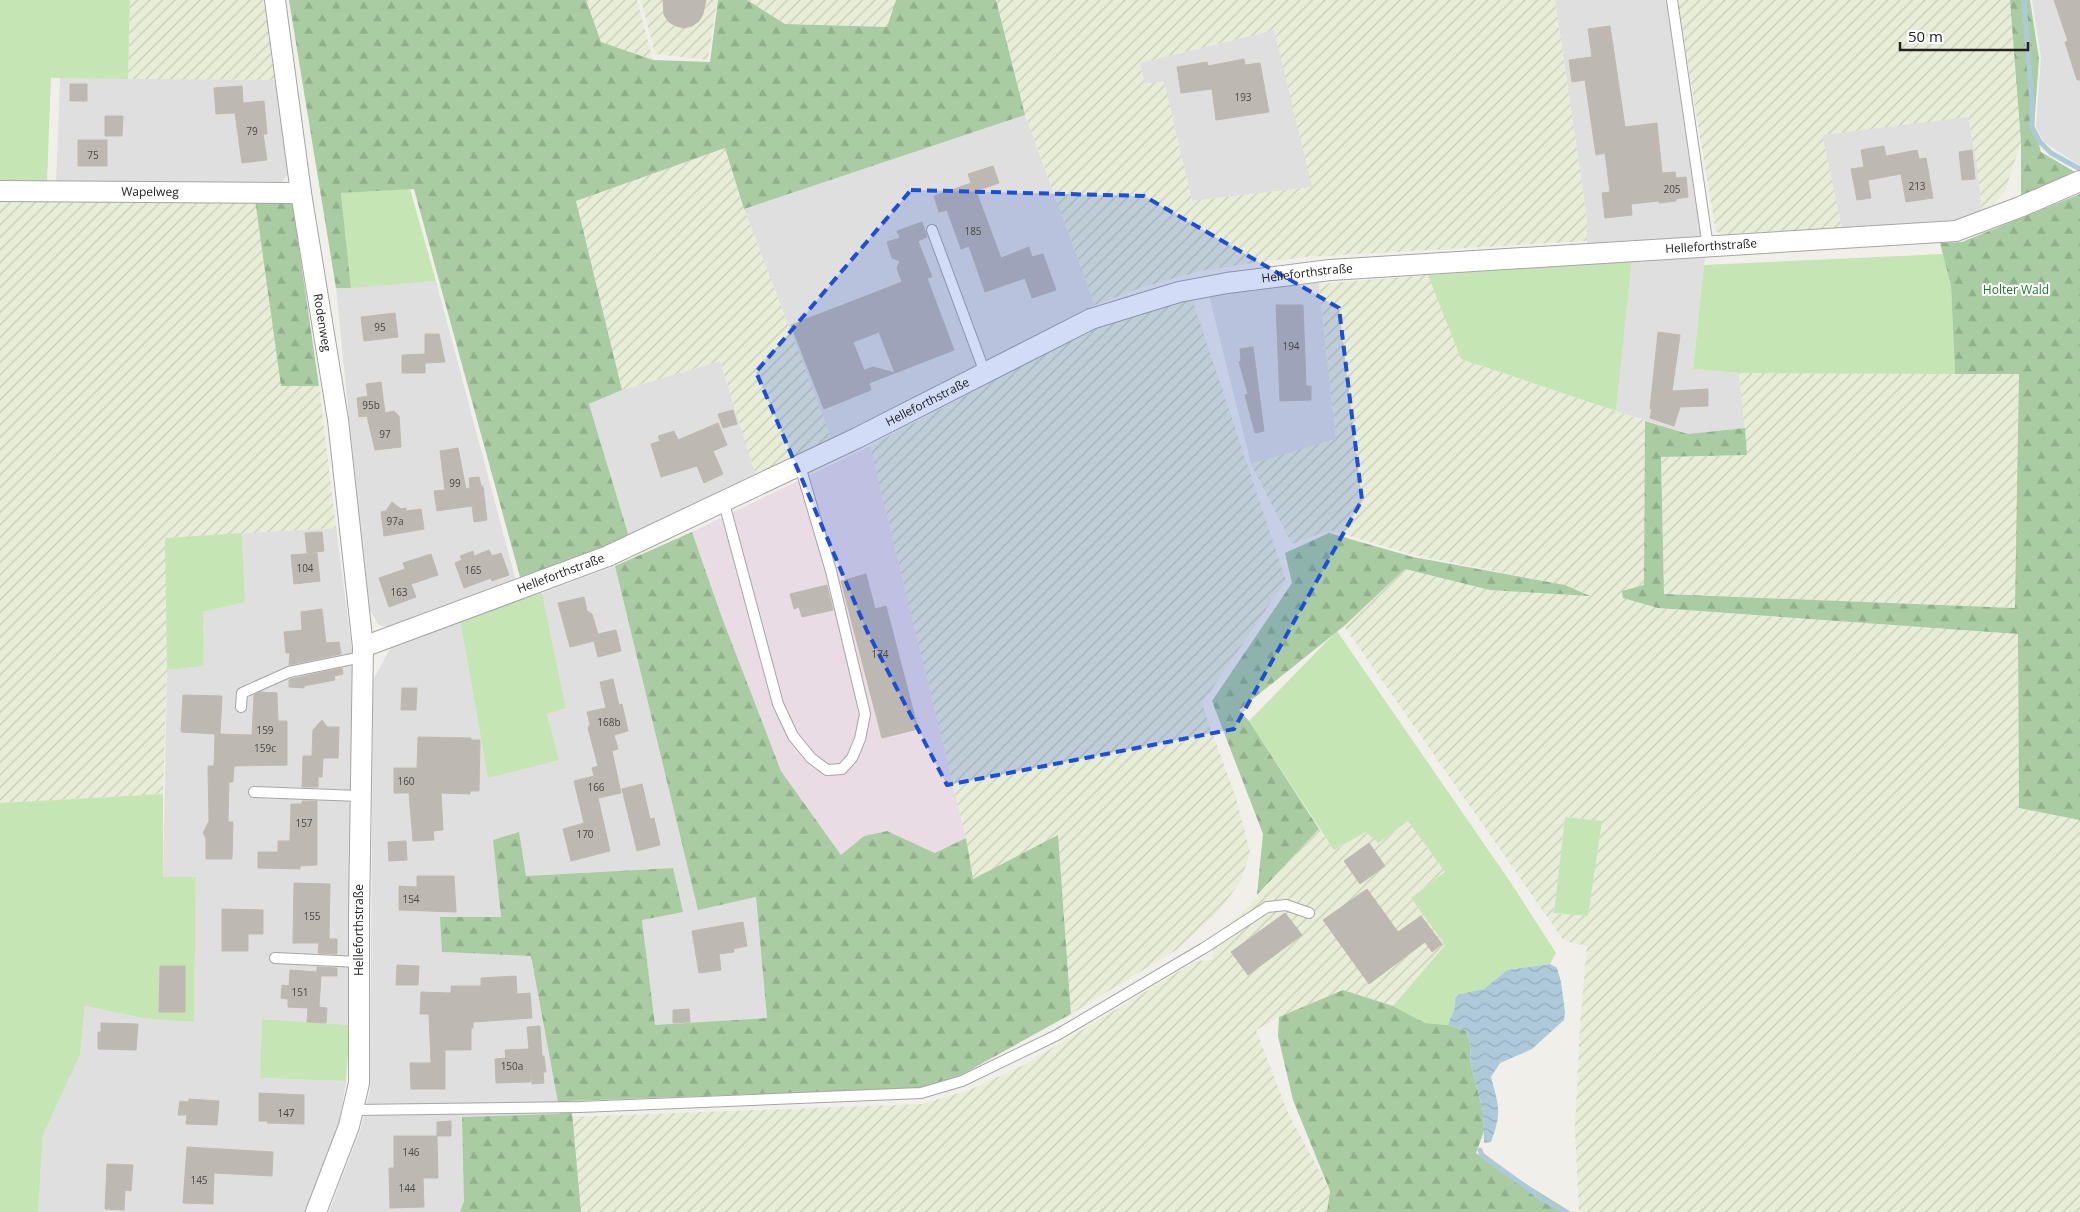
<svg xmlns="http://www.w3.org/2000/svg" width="2080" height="1212" viewBox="0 0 2080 1212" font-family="'Open Sans',sans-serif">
<defs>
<pattern id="farmland-furrows" width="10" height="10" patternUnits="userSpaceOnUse" patternTransform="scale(1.25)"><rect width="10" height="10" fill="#e8edd7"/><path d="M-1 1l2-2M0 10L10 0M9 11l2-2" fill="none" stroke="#c7cbb8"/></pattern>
<pattern id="forest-firs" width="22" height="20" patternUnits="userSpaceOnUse" patternTransform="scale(1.25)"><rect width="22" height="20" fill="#a9cca2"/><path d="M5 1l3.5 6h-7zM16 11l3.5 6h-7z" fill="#91af8b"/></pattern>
<pattern id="water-waves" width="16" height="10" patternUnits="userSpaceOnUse" patternTransform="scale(1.25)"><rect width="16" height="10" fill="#aecada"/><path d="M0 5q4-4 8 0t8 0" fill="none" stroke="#95adbb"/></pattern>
</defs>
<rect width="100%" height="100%" fill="#f1efe9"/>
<!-- residential -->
<g fill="#dfdfdf">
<polygon points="1555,0 1669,0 1701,235 1694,239 1587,244 1587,219"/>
<polygon points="2032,0 2080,0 2080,166 2044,142 2036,127 2041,57"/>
<polygon points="1274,30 1313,187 1192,201 1164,82 1145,84 1140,63"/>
<polygon points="60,78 277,80 288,173 280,185 56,184"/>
<polygon points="1025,115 1095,305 832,440 744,209"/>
<polygon points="1968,116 1978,170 1982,218 1842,228 1822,135"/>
<polygon points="1705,256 1693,369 1739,373 1745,428 1688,434 1616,411 1632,259"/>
<polygon points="1318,278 1336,439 1251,464 1208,291"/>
<polygon points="436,281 516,581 392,628 379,625 368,607 336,288"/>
<polygon points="720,361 757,479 629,537 589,404 622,390"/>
<polygon points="336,528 352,650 350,1025 262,1019 260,1078 346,1081 340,1119 305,1212 38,1212 43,1135 80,1055 85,1006 142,1018 194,1021 196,877 163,877 167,670 204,666 203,612 245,602 242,533"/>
<polygon points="615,566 698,909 756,897 767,1018 655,1026 642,920 673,868 526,876 493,840 501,917 441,917 442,952 531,956 560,1115 464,1201 460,1212 329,1212 361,1128 370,1090 373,680 391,647 460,620 488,777 559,760 547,714 566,708 542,593"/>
</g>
<!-- industrial -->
<polygon fill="#e9dce5" points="870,446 966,838 936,853 887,831 864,836 841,855 781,771 721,615 692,532"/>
<!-- farmland -->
<g fill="url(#farmland-furrows)" fill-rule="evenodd">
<polygon points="130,0 266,0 277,80 128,79"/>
<polygon points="586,0 637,0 653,60 601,42"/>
<polygon points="641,0 717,0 708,60 655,54"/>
<polygon points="747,0 896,0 888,27 785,24"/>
<path d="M996,0H1555L1587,219V241L1305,257L1253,263L1200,271L1140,288L1095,305L1025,115ZM1274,30L1312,187L1192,201L1164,81L1145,84L1140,63Z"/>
<polygon points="1677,0 2010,0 2021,142 2005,191 1982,218 1978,170 1968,117 1822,135 1842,228 1726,234 1716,232"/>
<polygon points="725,148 744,209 832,440 757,479 720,361 622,390 576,201"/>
<polygon points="0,197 255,199 281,386 319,386 336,528 166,538 167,670 163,794 0,803"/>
<path d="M1428,275L1461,359L1645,421L1644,586L1622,591L1658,608L2018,634L2019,807L2080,820V1212H1579L1575,1129L1580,1025L1587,946L1564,941L1344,626L1405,569L1490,590L1588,595L1565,585L1414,555L1329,530L1292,544L1251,464L1336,439L1319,284ZM1565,817L1602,821L1588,916L1554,913Z"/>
<polygon points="1192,299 1286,580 1202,704 1236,798 1250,852 1241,881 1218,912 1176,950 1071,1014 1058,836 973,879 966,838 870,446 1085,333 1137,313"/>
<polygon points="1739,373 2019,374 2016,608 1664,594 1661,457 1747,455"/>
<polygon points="1408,821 1445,872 1411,898 1445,945 1393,1006 1343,990 1279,1017 1256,1030 1288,1113 1330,1191 1327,1212 581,1212 572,1117 922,1104 970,1090 1026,1064 1196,961 1212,960 1214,936 1242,913 1319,829 1335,850 1366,832 1378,843"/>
</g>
<!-- grass -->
<g fill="#c6e5b5">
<polygon points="0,0 130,0 128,79 51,78 47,181 0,181"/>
<polygon points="410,189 436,281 351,288 341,193"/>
<polygon points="1943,254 1951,286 1955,374 1739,373 1693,369 1704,265"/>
<polygon points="1632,259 1616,411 1461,359 1428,275"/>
<polygon points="242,533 245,602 203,612 204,666 167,670 165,538"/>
<polygon points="542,593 566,708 547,714 559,760 488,778 460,620"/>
<polygon points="1337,631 1511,883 1556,953 1550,964 1507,970 1484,989 1460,994 1448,1025 1425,1023 1393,1006 1445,945 1411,898 1445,872 1408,821 1378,843 1366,832 1334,850 1249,721"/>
<polygon points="163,794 163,877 196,877 194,1022 142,1018 85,1006 80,1055 43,1135 38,1212 0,1212 0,803"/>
<polygon points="1565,817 1602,821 1588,916 1554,913"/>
<polygon points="262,1019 350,1025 346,1081 260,1078"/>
</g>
<!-- forest -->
<g fill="url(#forest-firs)">
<polygon points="289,0 586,0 601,42 653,60 710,62 718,0 747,0 785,24 887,27 896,0 996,0 1025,115 744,209 725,148 576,201 622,390 589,404 629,537 604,549 520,577 414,189 341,193 351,288 336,288"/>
<polygon points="2010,0 2030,0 2039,59 2034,127 2041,152 2080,175 2021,202 2021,142"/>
<polygon points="2080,194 2080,820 2019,808 2018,634 1658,608 1623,598 1622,591 1644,585 1645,421 1688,434 1745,428 1747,455 1661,457 1664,594 2015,608 2019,374 1955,374 1951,286 1940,243 1962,242"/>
<polygon points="255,199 292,200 319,386 281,386"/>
<polygon points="692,532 721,615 781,771 841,855 864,836 887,831 935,853 966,838 973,879 1058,835 1071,1014 961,1075 920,1088 571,1101 581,1212 460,1212 464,1201 462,1117 560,1114 531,956 442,952 440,917 501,917 493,840 519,832 526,876 673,868 683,912 642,920 655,1025 767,1018 756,897 698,910 615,566"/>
<polygon points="1329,533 1413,557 1565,585 1590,596 1490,590 1405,569 1344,626 1239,710 1249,721 1319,829 1257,895 1263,834 1212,701 1292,583 1285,553"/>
<polygon points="1343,990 1393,1006 1425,1023 1448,1025 1466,1031 1471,1047 1470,1060 1483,1111 1484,1131 1476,1153 1571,1212 1327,1212 1330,1191 1293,1100 1278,1036 1279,1017"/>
</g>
<!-- water -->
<path fill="url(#water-waves)" d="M1550,964L1557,968L1561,982L1565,1012L1564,1020L1532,1049L1500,1063L1491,1077C1499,1107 1502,1112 1491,1142L1484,1143L1483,1111L1470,1060L1471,1047L1466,1031L1448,1025C1451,1015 1457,1008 1455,998L1460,994L1484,989L1507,970Z"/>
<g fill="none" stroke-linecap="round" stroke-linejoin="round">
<!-- stream -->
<g stroke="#aecada" stroke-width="5">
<polyline points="2024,0 2032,102 2032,127 2040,142 2051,153 2080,169"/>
<polyline points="1480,1150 1482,1155 1490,1161 1544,1200 1566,1212"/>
</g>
</g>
<!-- building -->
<g fill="#beb8b2" stroke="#c1b9ad">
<polygon points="663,0 706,0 703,14 699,21 692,26 684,28 676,26 669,22 664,15"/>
<polygon points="2054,0 2080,0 2080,80 2077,80 2065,42 2068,41"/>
<polygon points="1610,26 1625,127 1657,123 1662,173 1675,172 1676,178 1686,177 1688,197 1676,199 1676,201 1659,203 1659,201 1631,204 1632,215 1605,218 1602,193 1610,192 1605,153 1596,155 1585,80 1572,82 1569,60 1592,57 1588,29"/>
<polygon points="1244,59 1245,65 1260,63 1269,112 1216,120 1212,89 1181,93 1177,67 1207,62 1208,66"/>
<rect x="70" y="84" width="17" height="17"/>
<polygon points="242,86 243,103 264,101 267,134 263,134 267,160 242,163 235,113 216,114 214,88"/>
<polygon points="105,116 123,116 122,136 105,136"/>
<rect x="78" y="140" width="29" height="26"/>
<polygon points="1884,146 1886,156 1917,150 1919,159 1926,158 1933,198 1906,202 1901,174 1868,180 1871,198 1857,200 1851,169 1864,167 1861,150"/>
<polygon points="1972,150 1975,179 1962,180 1959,152"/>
<polygon points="993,166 999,183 976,191 1001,258 1029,247 1032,257 1043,254 1056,290 1032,298 1025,278 985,292 969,246 961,249 947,210 939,212 934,196 971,183 968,174"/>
<polygon points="922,222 927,237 918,241 932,277 927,278 954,350 895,373 879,332 853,342 864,370 873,367 895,373 869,383 871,390 824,409 791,325 902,282 897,268 900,261 892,258 887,242 900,238 897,231"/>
<polygon points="1276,305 1303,305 1306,386 1311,386 1311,400 1280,401"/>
<polygon points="395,313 398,337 364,341 361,317"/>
<polygon points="1658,332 1680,335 1672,391 1708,389 1708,406 1680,407 1674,426 1650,418 1652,409 1650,409"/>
<polygon points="425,334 439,334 445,362 425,363"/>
<polygon points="1253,347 1264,431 1255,433 1245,395 1248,394 1239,362 1241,361 1240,349"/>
<polygon points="425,354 425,373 402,373 402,355"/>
<polygon points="381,382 385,413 394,411 399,416 401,447 375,450 367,416 359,417 357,398 368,396 366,384"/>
<polygon points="733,410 737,424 723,428 718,414"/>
<polygon points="718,423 727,445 713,451 723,474 704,483 697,466 661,477 651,444 660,441 658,436 674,431 678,440"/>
<polygon points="458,448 466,489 470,488 469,478 479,477 481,486 483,486 487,520 474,522 472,506 437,511 434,491 445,490 440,451"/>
<polygon points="392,502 401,509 406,508 406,511 421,509 424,529 384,536 381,512 386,511"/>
<polygon points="322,532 324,551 307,553 305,533"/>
<polygon points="489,550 492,556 501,553 509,575 492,581 491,578 464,588 455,563 462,560 460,556 473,551 474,556"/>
<polygon points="317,553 320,581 294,584 291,555"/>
<polygon points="431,554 438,575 411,584 416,597 389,607 379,578 405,569 403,563"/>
<polygon points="866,574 875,609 886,606 918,729 882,738 841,581"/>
<polygon points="827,585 833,610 802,617 799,607 794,609 790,594"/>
<polygon points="584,597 587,611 592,614 598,634 616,630 621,651 598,657 594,641 570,647 558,603"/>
<polygon points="322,609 326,643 339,642 341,654 289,665 290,653 286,653 284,632 302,630 301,612"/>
<polygon points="342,668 343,674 334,676 335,680 304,686 304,688 289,687 289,680 291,679"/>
<polygon points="613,679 619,705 622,704 628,731 614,735 618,749 612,751 621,793 598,798 610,851 571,861 563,829 584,823 574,781 594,776 592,768 598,766 588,728 590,724 587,712 606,708 600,682"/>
<polygon points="402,688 417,688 416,710 401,710"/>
<polygon points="260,692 277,693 278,721 287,721 287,765 234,766 233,782 229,782 228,822 233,822 232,859 206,859 206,838 203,833 209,821 208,766 214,766 215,734 181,732 183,695 222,696 220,734 252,735 254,695"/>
<polygon points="322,720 327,727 339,727 338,758 323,758 322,777 318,777 318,787 302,787 303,756 312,756 313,730"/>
<polygon points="418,737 471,738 471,740 480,740 479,791 470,791 470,794 441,793 443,830 433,831 434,840 413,841 409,793 394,793 394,768 417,768"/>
<polygon points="642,784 650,819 654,818 660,845 637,851 622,789"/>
<polygon points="302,801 317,801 317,865 300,866 300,869 258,868 258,852 278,852 278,841 290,841 291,804 302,804"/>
<polygon points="406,841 407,860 389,861 388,842"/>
<polygon points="1369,843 1385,866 1360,884 1344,861"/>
<polygon points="417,876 454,876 456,912 399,910 399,886 417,887"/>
<polygon points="294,883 330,884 329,939 337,939 337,954 318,953 319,943 293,943"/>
<polygon points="1367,889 1398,932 1421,916 1442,944 1432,952 1425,942 1369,984 1323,920"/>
<polygon points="222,909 263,910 263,934 248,934 248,951 222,951"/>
<polygon points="1285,913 1302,935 1248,975 1231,952"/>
<polygon points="743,922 747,946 733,949 734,952 719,954 721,970 699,973 692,931"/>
<polygon points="397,965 419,966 418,985 396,985"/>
<polygon points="160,966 185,966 185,1012 159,1012"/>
<polygon points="317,967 337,968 337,976 321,976 319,1007 327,1008 326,1023 307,1022 308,1008 288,1007 288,999 281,998 282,985 289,986 290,970 317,972"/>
<polygon points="516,976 517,994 530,993 532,1018 473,1022 473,1028 471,1028 471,1050 445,1050 445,1089 411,1089 410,1063 431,1063 429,1014 420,1014 421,992 451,993 451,986 481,986 481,978"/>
<polygon points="689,1009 690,1022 673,1023 673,1010"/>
<polygon points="101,1023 138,1024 136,1050 98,1049 98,1032 101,1032"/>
<polygon points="540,1026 542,1056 544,1056 546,1072 543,1072 544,1083 532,1084 531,1073 530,1082 496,1083 495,1059 506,1058 505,1050 529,1049 527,1027"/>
<polygon points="259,1093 304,1095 304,1124 267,1123 268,1121 259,1121"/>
<polygon points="189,1099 219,1101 217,1125 186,1124 187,1115 178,1115 180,1101 189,1102"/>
<polygon points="451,1121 451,1136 437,1136 438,1178 423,1178 424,1207 390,1208 389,1168 394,1168 394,1136 437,1136 437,1122"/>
<polygon points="187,1147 273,1152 272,1176 214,1173 213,1204 183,1203"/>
<polygon points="107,1164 133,1165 131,1191 125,1190 124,1210 105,1209"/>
</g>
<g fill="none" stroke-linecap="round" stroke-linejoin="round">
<!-- service casing -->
<g stroke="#a5a5a5" stroke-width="12">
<g id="service">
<polyline points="1672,0 1708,247"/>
<polyline points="932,230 985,373"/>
<polyline points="724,503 778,704 793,736 811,758 827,770 842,769 852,758 860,739 865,714 831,571 800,466"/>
<polyline points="241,707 242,693 289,672 362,657"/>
<polyline points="254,792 360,796"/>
<polyline points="275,958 359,962"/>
<polyline points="353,1110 580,1107 921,1093 962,1081 1057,1035 1204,948 1267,907 1286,905 1309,913"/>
</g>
</g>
<!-- minor casing -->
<g stroke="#a5a5a5" stroke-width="22">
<g id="minor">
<path id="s1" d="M275,0L301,193L338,420L363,647L359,916V1083L349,1126L316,1212"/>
<path id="s2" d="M0,191L301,193"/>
<path id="s3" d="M363,647L608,556L857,438L1091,319L1179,292L1227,283L1330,270L1956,231L2020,207L2080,181"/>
</g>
</g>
<!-- service -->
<use href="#service" stroke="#fff" stroke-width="10"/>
<!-- minor -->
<use href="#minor" stroke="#fff" stroke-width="20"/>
</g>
<!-- marked area -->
<path fill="#1d4ed8" fill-opacity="0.2" stroke="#1d4ed8" stroke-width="4" stroke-dasharray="10 6" stroke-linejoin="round" d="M911,190L1144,196L1339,308L1362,500L1234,729L947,785L867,631L756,372Z"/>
<g text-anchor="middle" stroke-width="4" stroke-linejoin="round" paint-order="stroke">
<!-- number labels -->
<g font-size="10" fill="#484745">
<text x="1243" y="101">193</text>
<text x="252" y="135">79</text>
<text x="93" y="159">75</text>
<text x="1917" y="190">213</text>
<text x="1672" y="193">205</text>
<text x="973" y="235">185</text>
<text x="380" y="331">95</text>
<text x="1291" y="350">194</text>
<text x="371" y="409">95b</text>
<text x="385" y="438">97</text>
<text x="455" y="487">99</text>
<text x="395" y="525">97a</text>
<text x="305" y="572">104</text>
<text x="473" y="574">165</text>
<text x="399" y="596">163</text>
<text x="880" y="658">174</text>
<text x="609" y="726">168b</text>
<text x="265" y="734">159</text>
<text x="265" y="752">159c</text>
<text x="406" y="785">160</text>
<text x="596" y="791">166</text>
<text x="304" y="827">157</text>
<text x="585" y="838">170</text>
<text x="411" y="903">154</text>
<text x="312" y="920">155</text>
<text x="300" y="996">151</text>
<text x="512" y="1070">150a</text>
<text x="286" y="1117">147</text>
<text x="411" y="1156">146</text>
<text x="199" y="1184">145</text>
<text x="407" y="1192">144</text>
</g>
<!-- street labels -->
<g font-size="12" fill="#212121" stroke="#fff">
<text dy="4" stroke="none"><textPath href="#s2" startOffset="150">Wapelweg</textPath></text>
<text dy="4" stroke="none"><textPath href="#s3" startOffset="1426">Helleforthstraße</textPath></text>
<text dy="4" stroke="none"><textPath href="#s3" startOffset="1021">Helleforthstraße</textPath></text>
<text dy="4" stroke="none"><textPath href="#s1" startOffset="326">Rodenweg</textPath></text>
<text dy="4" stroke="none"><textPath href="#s3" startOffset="616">Helleforthstraße</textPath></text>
<text dy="4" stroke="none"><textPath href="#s3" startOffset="211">Helleforthstraße</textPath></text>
<text transform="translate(359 930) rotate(-90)" y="4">Helleforthstraße</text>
</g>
<!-- park labels -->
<g font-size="12" fill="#17772d" stroke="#fff">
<text x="2016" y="294">Holter Wald</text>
</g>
</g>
<!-- scale -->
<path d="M1900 42v8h128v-8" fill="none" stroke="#212121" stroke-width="2.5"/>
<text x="1908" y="42" font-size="15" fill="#212121" stroke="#ffffff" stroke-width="4" paint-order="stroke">50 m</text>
</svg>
